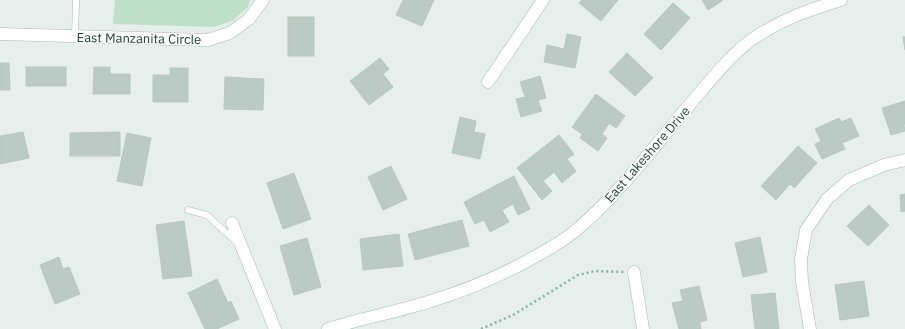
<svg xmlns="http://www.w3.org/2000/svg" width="905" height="329" viewBox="0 0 905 329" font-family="'IBM Plex Sans',sans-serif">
<rect width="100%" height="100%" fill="#e6efeb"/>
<!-- green -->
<polygon fill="#bfe0c8" points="115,0 250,0 248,7 232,21 214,27 113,24"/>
<!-- building -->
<g fill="#bbcac4" stroke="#b8c9c2">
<polygon points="403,0 434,0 422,26 396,15"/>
<polygon points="582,0 618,0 601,21 579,3"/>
<polygon points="702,0 722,0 722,1 708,10"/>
<polygon points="673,3 690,18 661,50 644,34"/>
<rect x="288" y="17" width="26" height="39"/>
<polygon points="567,34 581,37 575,68 544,62 547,45 564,49"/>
<polygon points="903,37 905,37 905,50"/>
<polygon points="627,53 653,78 635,96 609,72"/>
<polygon points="380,58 389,69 383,74 393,87 369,105 350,81"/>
<polygon points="0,63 9,63 10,90 0,90"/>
<rect x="26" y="67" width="40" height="19"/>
<polygon points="94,67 110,67 110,74 130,74 130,94 93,94"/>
<polygon points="170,68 188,68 188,102 153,102 153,75 170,75"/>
<polygon points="540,76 546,98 538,100 542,111 521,117 516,99 525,97 520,82"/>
<polygon points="225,77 264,79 263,110 224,109"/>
<polygon points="596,94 625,116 616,128 609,123 602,134 607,138 598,151 580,138 582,134 572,127"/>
<polygon points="905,101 905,124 904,125 905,131 891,135 882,108"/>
<polygon points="460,117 476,121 474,132 485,134 480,159 452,153"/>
<polygon points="839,118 841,122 851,118 859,136 842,143 845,149 822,159 815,144 821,141 815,129"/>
<polygon points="23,132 29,158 0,164 0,136"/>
<polygon points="120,132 120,156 70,156 70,133"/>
<polygon points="127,133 151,138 142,186 117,181"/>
<polygon points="559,135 574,154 567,159 576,171 562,183 554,172 543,181 552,191 542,200 517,168"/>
<polygon points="798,146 817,163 794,188 790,184 776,200 761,186"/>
<polygon points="391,166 407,199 383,210 368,177"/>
<polygon points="294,173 311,219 283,229 267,183"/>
<polygon points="514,176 530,209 518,215 513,204 502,210 509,222 490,232 484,220 475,224 464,202"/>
<polygon points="905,194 905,211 901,212 900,195"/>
<polygon points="869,205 889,225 868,246 847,226"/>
<polygon points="462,220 469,246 415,260 408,234"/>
<polygon points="184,221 192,276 163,279 156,225"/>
<polygon points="399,234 403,266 363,270 360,239"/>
<polygon points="760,237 767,272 743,277 735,243"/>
<polygon points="307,238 321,287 294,295 280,246"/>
<polygon points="59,257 63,269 69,267 80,294 55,304 40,265"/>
<polygon points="217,279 228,303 231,301 239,319 217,329 205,329 188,293"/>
<polygon points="864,281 869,316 840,320 835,285"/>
<polygon points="699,286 707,320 700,322 701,329 679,329 672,303 683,301 680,290"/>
<polygon points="775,293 779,329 755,329 751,295"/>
</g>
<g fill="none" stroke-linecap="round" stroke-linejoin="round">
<!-- lane casing -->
<g stroke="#a8b8b2" stroke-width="7">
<g id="lane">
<polyline points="75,36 76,0"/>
<polyline points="188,210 207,215 236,242"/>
</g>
</g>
<!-- street casing -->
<g stroke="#a8b8b2" stroke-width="13">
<g id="street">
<polyline points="0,34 208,40 230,33 249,19 263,0"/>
<polyline points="488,82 543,0"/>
<polyline points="232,223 275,329"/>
<polyline points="634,272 643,329"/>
<polyline points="810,329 802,282 801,259 806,230 827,199 849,180 884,165 905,160"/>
</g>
</g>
<!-- secondary casing -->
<g stroke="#a4bbb3" stroke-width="13">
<path id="secondary" d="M328,329C362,318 397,312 431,301C464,291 496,278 527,261C543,252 561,243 575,231C622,192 657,142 697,96C714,76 735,50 757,36C785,18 809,10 841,0"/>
</g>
<!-- path -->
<polyline stroke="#86b3a5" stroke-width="2.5" stroke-dasharray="2 3" stroke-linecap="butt" points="481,329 513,315 578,275 595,271 624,272"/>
<!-- lane -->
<use href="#lane" stroke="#fff" stroke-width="6"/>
<!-- street -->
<use href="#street" stroke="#fff" stroke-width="12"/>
<!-- secondary -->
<use href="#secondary" stroke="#fff" stroke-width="12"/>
</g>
<g text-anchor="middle" stroke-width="3" stroke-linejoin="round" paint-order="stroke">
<!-- street labels -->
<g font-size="13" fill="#24423a" stroke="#f7fbf9">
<text transform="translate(139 38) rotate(1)" y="5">East Manzanita Circle</text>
<text transform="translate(647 154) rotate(-49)" y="5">East Lakeshore Drive</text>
</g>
</g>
</svg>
